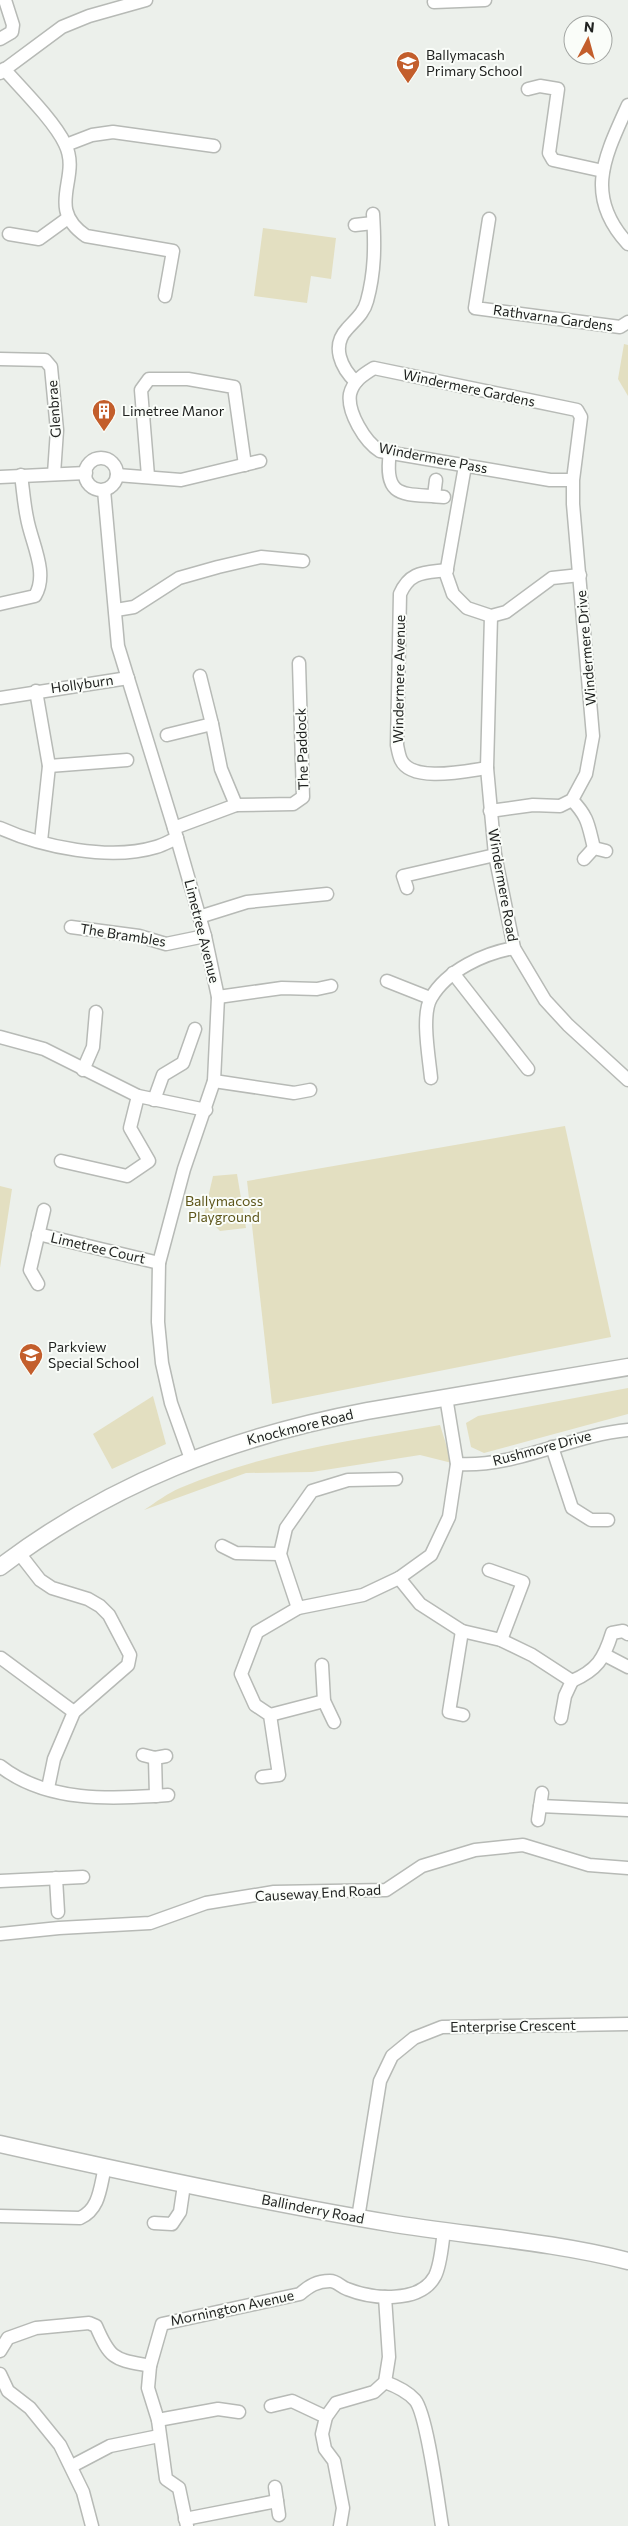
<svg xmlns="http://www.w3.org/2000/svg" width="628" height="2526" viewBox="0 0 628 2526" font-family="Commissioner,sans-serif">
<rect width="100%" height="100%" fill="#ecf0eb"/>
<!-- green -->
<g fill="#e3dfc1">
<polygon points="263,228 336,238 331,279 311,276 307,303 254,296"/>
<polygon points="624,344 628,345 628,396 618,379"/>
<polygon points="565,1126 611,1337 272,1404 247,1181"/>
<polygon points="237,1174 246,1228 220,1231 204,1215 213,1176"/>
<polygon points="0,1186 12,1189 0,1268"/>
<polygon points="628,1388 628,1414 484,1453 471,1447 466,1423 478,1416"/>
<polygon points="153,1396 166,1444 112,1469 93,1434"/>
<path d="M440,1425L452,1463L420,1455L312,1472L246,1473L144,1510C156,1502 168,1493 180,1488C262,1453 352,1440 440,1425Z"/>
</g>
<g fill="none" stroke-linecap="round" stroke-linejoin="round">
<!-- minor casing -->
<g stroke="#b7bab6" stroke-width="15">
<g id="minor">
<polyline points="434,2 485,0"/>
<polyline points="0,39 12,32 13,25 5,0"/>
<path d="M4,69C21,88 55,122 65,144C82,178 44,207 86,236L173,251L165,296"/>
<polyline points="0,73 62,27 89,16 146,0"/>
<polyline points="528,89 540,86 558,89 549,153 553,160 603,171"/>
<path d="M628,105C604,158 584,196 628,244"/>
<polyline points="66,145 92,135 113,132 214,146"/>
<polyline points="489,219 475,308 620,327 628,322"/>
<polyline points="355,225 373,223"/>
<polyline points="9,234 39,239 68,218"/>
<polyline points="0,359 45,360 51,367 57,430 54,474"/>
<path d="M356,382C341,368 331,346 347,329C355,320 364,313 367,301C375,272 375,245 373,214"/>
<path d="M390,452C383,501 405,493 444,497"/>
<circle cx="101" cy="474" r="16"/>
<polyline points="465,466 446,574 453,594 467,608 491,616 506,612 552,578 580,575"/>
<polyline points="117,475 181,480 260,461"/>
<polyline points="148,476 141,390 149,379 188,379 234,387 245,465"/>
<polyline points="0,477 86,473"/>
<polyline points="104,490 118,646 174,828 205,936 218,997 214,1081 184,1169 159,1263 158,1322 162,1363 171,1403 191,1459"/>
<polyline points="434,496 436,480"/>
<path d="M447,570C424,573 410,571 400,594L397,745C398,750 399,756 401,760C412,783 466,771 487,768"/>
<path d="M0,604L35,596C49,573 31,542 27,518C24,504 23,489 21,475"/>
<polyline points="116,610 134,607 179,578 218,567 261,557 303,561"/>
<polyline points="491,616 487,768 495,855 514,948 545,1000 568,1025 628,1080"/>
<polyline points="200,676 212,724 221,769 236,805"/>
<polyline points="36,691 49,766 41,841"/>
<polyline points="0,698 128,678"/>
<polyline points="167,735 212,724"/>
<polyline points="49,766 127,760"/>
<path d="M572,800C589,818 588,825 594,848"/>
<path d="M490,811L533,805L560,806L572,800L586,774L593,736L573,504V480L581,417L577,410L374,368C364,374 353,381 350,394C347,412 365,442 380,451L550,480H573"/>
<path d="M0,828C42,847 110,861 156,847C163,845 170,841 177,838"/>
<polyline points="174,828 236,805 293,804 303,797 299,663"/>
<polyline points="584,859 594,848 606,851"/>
<polyline points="407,888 403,876 495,855"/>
<polyline points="199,917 247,902 327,894"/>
<polyline points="71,927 139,936 166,944 205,936"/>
<polyline points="453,973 528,1069"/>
<polyline points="387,981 430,998"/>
<polyline points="218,997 282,988 317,989 331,986"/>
<polyline points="0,1037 44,1049 138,1096 206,1110"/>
<polyline points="83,1070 93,1047 96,1012"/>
<path d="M431,1078C429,1057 421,1015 431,998C447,970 485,953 514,948"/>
<polyline points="214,1081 294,1093 310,1090"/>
<polyline points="154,1100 163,1075 183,1063 195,1029"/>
<polyline points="61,1161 127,1176 149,1161 130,1128 138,1096"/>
<polyline points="38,1234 159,1263"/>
<polyline points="38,1284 30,1270 44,1210"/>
<polyline points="552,1447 572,1508 591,1520 608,1520"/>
<path d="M457,1464C515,1468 571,1435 628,1430"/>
<polyline points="222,1546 236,1553 280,1554"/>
<polyline points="19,1553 40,1580 52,1588 88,1599 100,1606 109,1615 130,1655 128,1665 74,1712 54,1759 48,1788"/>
<polyline points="489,1570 523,1582 501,1640"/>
<polyline points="399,1578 420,1604 462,1631 501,1640 532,1655 572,1681 565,1696 561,1718"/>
<polyline points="298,1608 280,1554 286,1528 312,1491 348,1480 396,1479"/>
<polyline points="462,1631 449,1712 463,1715"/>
<polyline points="605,1655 628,1667"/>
<polyline points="1,1658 74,1712"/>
<polyline points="322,1665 324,1701 334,1722"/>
<path d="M572,1681C597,1670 604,1659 612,1633L623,1631L628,1634"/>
<polyline points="270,1715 324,1701"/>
<polyline points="143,1755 155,1758 166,1756"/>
<polyline points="155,1758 156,1796"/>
<path d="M0,1766C47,1803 111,1799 168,1795"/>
<polyline points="262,1777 279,1775 270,1715 255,1705 241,1674 257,1632 298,1608 363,1595 399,1578 431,1555 449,1517 457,1464 446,1397"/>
<polyline points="540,1806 628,1810"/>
<polyline points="538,1820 542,1793"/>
<polyline points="56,1878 58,1912"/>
<polyline points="0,1881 83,1877"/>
<polyline points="0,1934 59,1928 150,1923 206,1903 274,1892 386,1890 422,1866 475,1850 523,1845 589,1865 628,1868"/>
<path d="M0,2216L80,2218C100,2209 100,2187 105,2167"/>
<polyline points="358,2218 380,2081 392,2056 414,2038 442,2027 628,2024"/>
<polyline points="154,2223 172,2224 180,2212 184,2185"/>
<path d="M0,2351L8,2338L36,2328L89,2323L96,2326C111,2361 115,2359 150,2366"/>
<polyline points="0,2374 8,2391 30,2408 60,2445 83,2492 92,2526"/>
<path d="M385,2382C396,2386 407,2391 415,2400C427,2414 438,2502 442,2526"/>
<polyline points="271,2406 292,2401 326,2417"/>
<polyline points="158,2420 218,2409 239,2412"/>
<polyline points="72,2466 110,2446 159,2436"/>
<polyline points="275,2487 279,2515"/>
<polyline points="185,2519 277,2501"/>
<path d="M187,2526L179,2488L166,2479L158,2420L148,2388L150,2366L162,2324L300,2294C309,2286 317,2281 330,2281C337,2281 341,2287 347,2289C372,2299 420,2304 435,2276C441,2264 442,2244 444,2231"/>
<polyline points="340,2526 343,2508 334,2461 325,2449 322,2434 326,2417 336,2403 374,2392 385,2382 389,2357 385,2297"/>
</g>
</g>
<!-- major casing -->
<g stroke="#b7bab6" stroke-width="19">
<g id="major">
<path d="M0,1567C111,1483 231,1437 367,1411L628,1367"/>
<path d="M0,2144C129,2173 258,2201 389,2223C468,2236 550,2241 628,2261"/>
</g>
</g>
<!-- minor -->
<use href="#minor" stroke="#fff" stroke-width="12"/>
<!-- major -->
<use href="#major" stroke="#fff" stroke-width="16"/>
</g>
<!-- icons -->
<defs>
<g id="school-pin" transform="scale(1.25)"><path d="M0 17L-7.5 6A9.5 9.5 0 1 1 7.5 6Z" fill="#c35e2c" stroke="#fafdf9"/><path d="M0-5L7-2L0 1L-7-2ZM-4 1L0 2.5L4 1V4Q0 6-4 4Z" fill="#fff"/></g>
<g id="building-pin" transform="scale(1.25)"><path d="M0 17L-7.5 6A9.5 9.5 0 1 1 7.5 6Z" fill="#c35e2c" stroke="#fafdf9"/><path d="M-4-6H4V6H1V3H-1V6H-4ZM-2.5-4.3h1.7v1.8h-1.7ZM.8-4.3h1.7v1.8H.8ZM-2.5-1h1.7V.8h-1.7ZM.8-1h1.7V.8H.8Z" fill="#fff"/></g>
</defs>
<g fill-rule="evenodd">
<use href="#school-pin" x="408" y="63"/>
<use href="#building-pin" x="104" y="411"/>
<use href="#school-pin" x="31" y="1355"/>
</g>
<g text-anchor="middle" stroke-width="4" stroke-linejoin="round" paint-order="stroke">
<!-- poi labels -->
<g font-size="14" fill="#212321" stroke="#fafdf9" text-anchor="start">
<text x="426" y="60">Ballymacash<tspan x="426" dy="16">Primary School</tspan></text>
<text x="122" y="416">Limetree Manor</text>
<text x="48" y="1352">Parkview<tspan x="48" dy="16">Special School</tspan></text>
</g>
<!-- street labels -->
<g font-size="14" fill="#212321" stroke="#fafdf9">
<text transform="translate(553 318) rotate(8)" y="5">Rathvarna Gardens</text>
<text transform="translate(469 388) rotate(12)" y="5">Windermere Gardens</text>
<text transform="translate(54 409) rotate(-94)" y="5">Glenbrae</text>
<text transform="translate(433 458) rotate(11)" y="5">Windermere Pass</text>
<text transform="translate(586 648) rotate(-95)" y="5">Windermere Drive</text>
<text transform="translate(399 679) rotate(-89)" y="5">Windermere Avenue</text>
<text transform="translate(82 684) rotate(-8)" y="5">Hollyburn</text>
<text transform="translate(302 749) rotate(-92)" y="5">The Paddock</text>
<text transform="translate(503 885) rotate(80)" y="5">Windermere Road</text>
<text transform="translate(202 931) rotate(76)" y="5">Limetree Avenue</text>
<text transform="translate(123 935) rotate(9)" y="5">The Brambles</text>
<text transform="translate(98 1248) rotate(13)" y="5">Limetree Court</text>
<text transform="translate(300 1427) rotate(-14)" y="5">Knockmore Road</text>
<text transform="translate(542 1448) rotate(-15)" y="5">Rushmore Drive</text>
<text transform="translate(318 1893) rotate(-3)" y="5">Causeway End Road</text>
<text transform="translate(513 2026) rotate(-1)" y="5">Enterprise Crescent</text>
<text transform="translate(313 2209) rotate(11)" y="5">Ballinderry Road</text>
<text transform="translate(232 2308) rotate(-12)" y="5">Mornington Avenue</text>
</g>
<!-- park labels -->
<g font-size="14" fill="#5d551a" stroke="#fafdf9">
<text x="224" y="1206">Ballymacoss<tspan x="224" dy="16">Playground</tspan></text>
</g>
</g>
<!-- north arrow -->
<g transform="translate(588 40) rotate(6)"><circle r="24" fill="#fafdf9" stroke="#a3a6a3"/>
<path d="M0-4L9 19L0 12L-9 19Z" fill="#c35e2c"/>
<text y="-8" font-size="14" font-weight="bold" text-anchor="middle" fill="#212321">N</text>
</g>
</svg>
